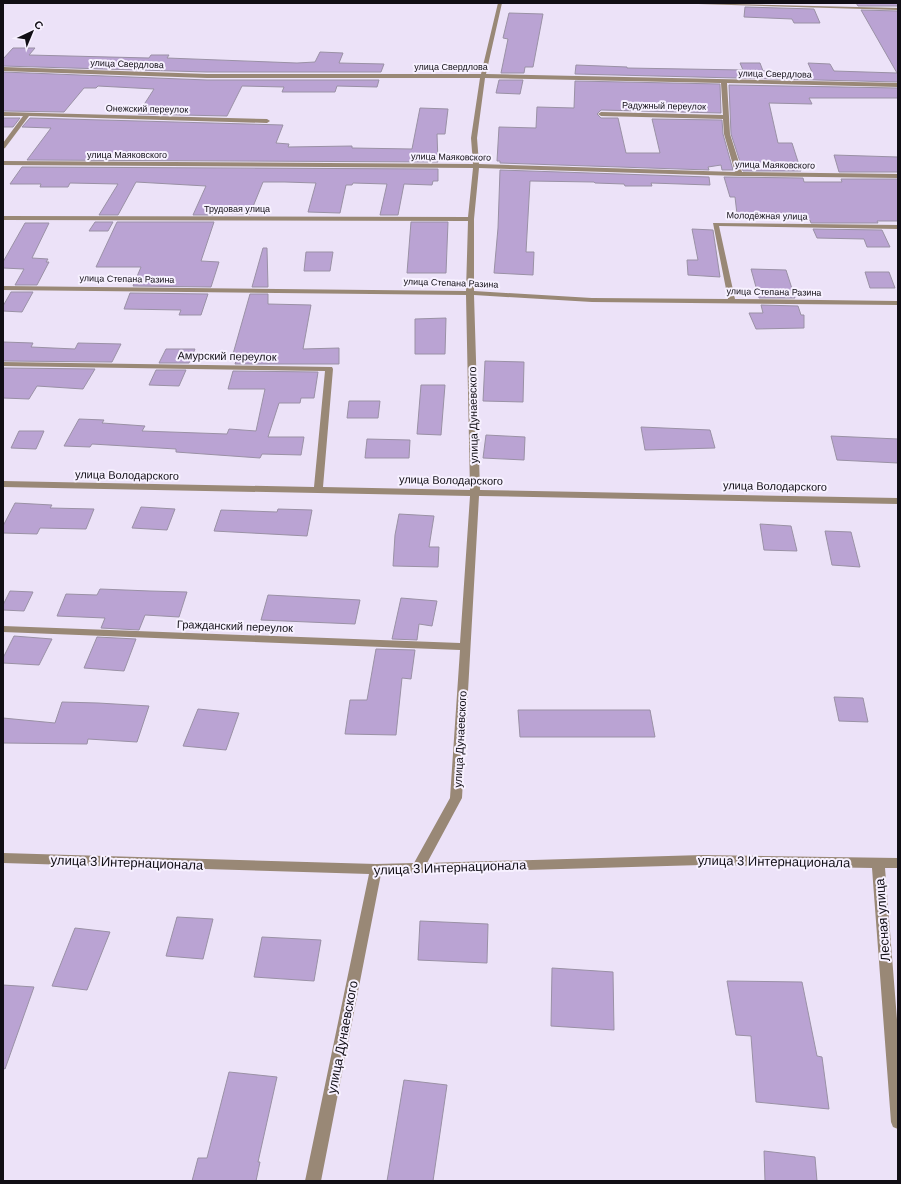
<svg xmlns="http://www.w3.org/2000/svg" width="901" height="1184" viewBox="0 0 901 1184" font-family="Arial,sans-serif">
<rect width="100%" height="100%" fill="#ece2f8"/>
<!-- building -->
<g fill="#baa3d3" stroke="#9a91a5">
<polygon points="856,3 898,3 898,6 858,6"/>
<polygon points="745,7 814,9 820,23 794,23 792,19 744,17"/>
<polygon points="861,10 898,11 898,82 575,74 576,65 627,67 627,68 743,70 740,63 760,63 763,71 812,72 808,63 830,64 834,71 897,73"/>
<polygon points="509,13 543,14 533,67 525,67 524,73 501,73 508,39 503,38"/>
<polygon points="13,48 35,48 29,55 149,58 151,55 169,55 167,58 297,63 315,62 320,52 343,53 339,63 384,64 381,72 207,72 3,66 3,59"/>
<polygon points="3,72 207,80 379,80 377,87 337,86 335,92 282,92 284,87 242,86 227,116 138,114 154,89 98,86 96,88 84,88 64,112 3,111"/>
<polygon points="499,80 523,80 520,94 496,93"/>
<polygon points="575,81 720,84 721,113 601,110 597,114 601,118 618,118 626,153 660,153 652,119 722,120 723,134 733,170 722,170 721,165 708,167 709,170 500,163 500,161 497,161 499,127 536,128 537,107 574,108"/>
<polygon points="729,85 898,88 898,98 809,98 812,104 769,103 778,143 792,143 801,171 743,171 731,134"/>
<polygon points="420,108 448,109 445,134 437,134 438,162 27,160 51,128 22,127 30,118 283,125 276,143 289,144 288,147 352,146 352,148 412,149"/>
<polygon points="3,118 20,118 13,127 3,127"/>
<polygon points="834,155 898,157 898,172 839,172"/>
<polygon points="22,167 438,169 438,181 433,181 432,185 404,184 398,215 380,215 387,184 353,183 352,185 346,185 340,213 308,212 316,183 285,182 263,182 250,214 217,213 216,215 193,215 206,186 136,182 118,215 99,215 118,184 70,183 68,187 40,187 41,184 10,184"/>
<polygon points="500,170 709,177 710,185 651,183 652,186 625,186 624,184 595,183 594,182 530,181 526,252 534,252 533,275 494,273 498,228"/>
<polygon points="724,177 803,178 804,182 842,182 841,179 898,179 898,221 877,221 878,223 811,223 810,220 787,219 786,216 737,214 735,197 730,197"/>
<polygon points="95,222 113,222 108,231 89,231"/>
<polygon points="117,222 214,222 201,261 219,262 211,287 133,286 141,267 96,267"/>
<polygon points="411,222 448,222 446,273 407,273"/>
<polygon points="25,223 49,223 32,258 48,259 46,262 49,262 37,285 15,285 24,269 3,268 3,262"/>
<polygon points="692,229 713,230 720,277 688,275 687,260 698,260"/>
<polygon points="813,229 882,230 890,247 867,247 864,239 817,238"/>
<polygon points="263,248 267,248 268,287 252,287"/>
<polygon points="306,252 333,252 330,271 304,271"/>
<polygon points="751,269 786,270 795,298 759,298"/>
<polygon points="865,272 889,272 895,288 870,288"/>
<polygon points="11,292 33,292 22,312 3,311 3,306"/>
<polygon points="130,293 208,294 201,315 179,315 181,310 124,309"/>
<polygon points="250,294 268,294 268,304 311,305 303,349 339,348 339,364 235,364 236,361 231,361"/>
<polygon points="761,305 798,306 801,315 804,315 804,328 756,329 749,313 763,313"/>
<polygon points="446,318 445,354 415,354 415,319"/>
<polygon points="3,342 33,343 31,347 75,349 78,343 121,344 112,362 3,361"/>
<polygon points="166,349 195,349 189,363 159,363"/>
<polygon points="485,361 524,362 523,402 483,401"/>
<polygon points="3,368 95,369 83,389 37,386 29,399 3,398"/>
<polygon points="156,370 186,370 179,386 149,385"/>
<polygon points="233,371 318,372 314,398 301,398 300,403 279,403 268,437 304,437 301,455 262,454 260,458 176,452 176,449 92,444 90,447 64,446 79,419 104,420 102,423 145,426 142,431 227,434 229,429 256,431 265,389 228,389"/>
<polygon points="421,385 445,385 441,435 417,434"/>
<polygon points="349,401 380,401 378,418 347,418"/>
<polygon points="641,427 710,430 715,448 645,450"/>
<polygon points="19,431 44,431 36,449 11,448"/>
<polygon points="486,435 525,437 524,460 483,458"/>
<polygon points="831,436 898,439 898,463 837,460"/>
<polygon points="367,439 410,440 409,458 365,458"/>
<polygon points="15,503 52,505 50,508 94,509 86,529 40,528 37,534 3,533 3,526"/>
<polygon points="141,507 175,509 167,530 132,528"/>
<polygon points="278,509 312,510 307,536 214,531 221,510 277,512"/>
<polygon points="399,514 434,516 429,547 439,547 438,567 393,566 395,535"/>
<polygon points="760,524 791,526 797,551 764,550"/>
<polygon points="825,531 851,532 860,567 832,565"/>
<polygon points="100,589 150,591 187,592 179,617 145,615 139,630 101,628 105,618 57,616 66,594 97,595"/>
<polygon points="10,591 33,592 24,611 3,610 3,605"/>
<polygon points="268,595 306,597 360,600 355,624 261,620"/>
<polygon points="401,598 437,601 432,626 419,624 417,640 392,639"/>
<polygon points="14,636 52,639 39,665 3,663 3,658"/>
<polygon points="97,637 136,639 124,671 84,668"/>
<polygon points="376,649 415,650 411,679 402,678 396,735 345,734 350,700 367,700"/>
<polygon points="834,697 863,698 868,722 839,721"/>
<polygon points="62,702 98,703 149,706 137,742 88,739 87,744 3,743 3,718 55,723"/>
<polygon points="198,709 239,713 226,750 183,746"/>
<polygon points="518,710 650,710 655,737 520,737"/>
<polygon points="177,917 213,919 203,959 166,956"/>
<polygon points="420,921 488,924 487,963 418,960"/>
<polygon points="75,928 110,932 87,990 52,986"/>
<polygon points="262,937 321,940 314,981 254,977"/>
<polygon points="552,968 613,972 614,1030 551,1026"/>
<polygon points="727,981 802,982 817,1056 822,1057 829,1109 756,1102 751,1036 736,1035"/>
<polygon points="3,985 34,987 5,1069 3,1068"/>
<polygon points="229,1072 277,1077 258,1162 260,1162 256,1181 192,1181 198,1158 207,1158"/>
<polygon points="404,1080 447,1085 433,1181 387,1181"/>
<polygon points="764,1151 815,1157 817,1181 765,1181"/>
</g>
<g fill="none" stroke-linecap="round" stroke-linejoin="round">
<!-- minor -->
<g fill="#998876" fill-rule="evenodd">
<path d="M498,3H502L486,74L898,83V87L727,83L730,134L742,172L898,174V178L739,176L479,168L474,219V291L592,298L728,299L713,223L898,225V229L719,226L735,299L898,301V305L592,302L474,295L480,490L898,498V504L479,496L462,798L427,863L702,855L898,858V868H885L898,1032V1129L893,1127L891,1122L872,868L702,865L381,874L321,1181H305L369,874L3,863V853L376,864L414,863L450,798L460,650L3,632V626L460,643L470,496L3,487V481L314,487L325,371L3,366V362L332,367L333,369L323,487L470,490L466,295L3,290V286L466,291L468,221L3,220V216L468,217L473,168L3,165V161L473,164L471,138L480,78H207L3,71V67L207,74H481ZM485,78L721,83L723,115L601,112L598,114L601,116L723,119L724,134L735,172L479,164L477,138Z"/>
<polygon points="696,3 898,8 898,10 698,4"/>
<polygon points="3,112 267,119 270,121 267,123 29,116 5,148 3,149 3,143 23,116 3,116"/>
</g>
</g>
<g text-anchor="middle" stroke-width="4" stroke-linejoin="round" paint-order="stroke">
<!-- far-street labels -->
<g font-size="9" fill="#110e15" stroke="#f7f1ff">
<text transform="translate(127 64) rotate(2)" y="3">улица Свердлова</text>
<text x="451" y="70">улица Свердлова</text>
<text transform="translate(775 74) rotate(1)" y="3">улица Свердлова</text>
<text transform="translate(664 106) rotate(1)" y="3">Радужный переулок</text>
<text transform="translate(147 109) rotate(1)" y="3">Онежский переулок</text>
<text x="127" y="158">улица Маяковского</text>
<text transform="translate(451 157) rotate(1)" y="3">улица Маяковского</text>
<text transform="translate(775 165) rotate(1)" y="3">улица Маяковского</text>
<text x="237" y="212">Трудовая улица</text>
<text transform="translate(767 216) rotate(1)" y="3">Молодёжная улица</text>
<text transform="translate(127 279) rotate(1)" y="3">улица Степана Разина</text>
<text transform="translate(451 283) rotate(2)" y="3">улица Степана Разина</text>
<text transform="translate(774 292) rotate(1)" y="3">улица Степана Разина</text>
</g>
<!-- street labels -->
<g font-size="11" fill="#110e15" stroke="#f7f1ff">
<text transform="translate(227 356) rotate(1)" y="4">Амурский переулок</text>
<text transform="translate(473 415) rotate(-91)" y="4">улица Дунаевского</text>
<text transform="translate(127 475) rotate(1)" y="4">улица Володарского</text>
<text transform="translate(451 480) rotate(1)" y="4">улица Володарского</text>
<text transform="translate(775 486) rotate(1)" y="4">улица Володарского</text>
<text transform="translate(235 626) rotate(2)" y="4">Гражданский переулок</text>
<text transform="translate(460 739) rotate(-87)" y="4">улица Дунаевского</text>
</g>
<!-- near-street labels -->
<g font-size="13" fill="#110e15" stroke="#f7f1ff">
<text transform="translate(774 861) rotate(1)" y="5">улица 3 Интернационала</text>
<text transform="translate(127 862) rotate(2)" y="5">улица 3 Интернационала</text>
<text transform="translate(450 867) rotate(-2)" y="5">улица 3 Интернационала</text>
<text transform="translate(882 920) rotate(-94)" y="5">Лесная улица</text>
<text transform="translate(342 1037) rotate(-79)" y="5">улица Дунаевского</text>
</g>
</g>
<!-- border -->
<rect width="901" height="1184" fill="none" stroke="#110e15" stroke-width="8"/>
<!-- north arrow -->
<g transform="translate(32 32) rotate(44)" stroke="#f7f1ff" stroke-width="3" paint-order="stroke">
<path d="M0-3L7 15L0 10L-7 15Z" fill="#110e15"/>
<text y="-6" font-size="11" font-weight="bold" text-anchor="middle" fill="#110e15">С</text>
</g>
</svg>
